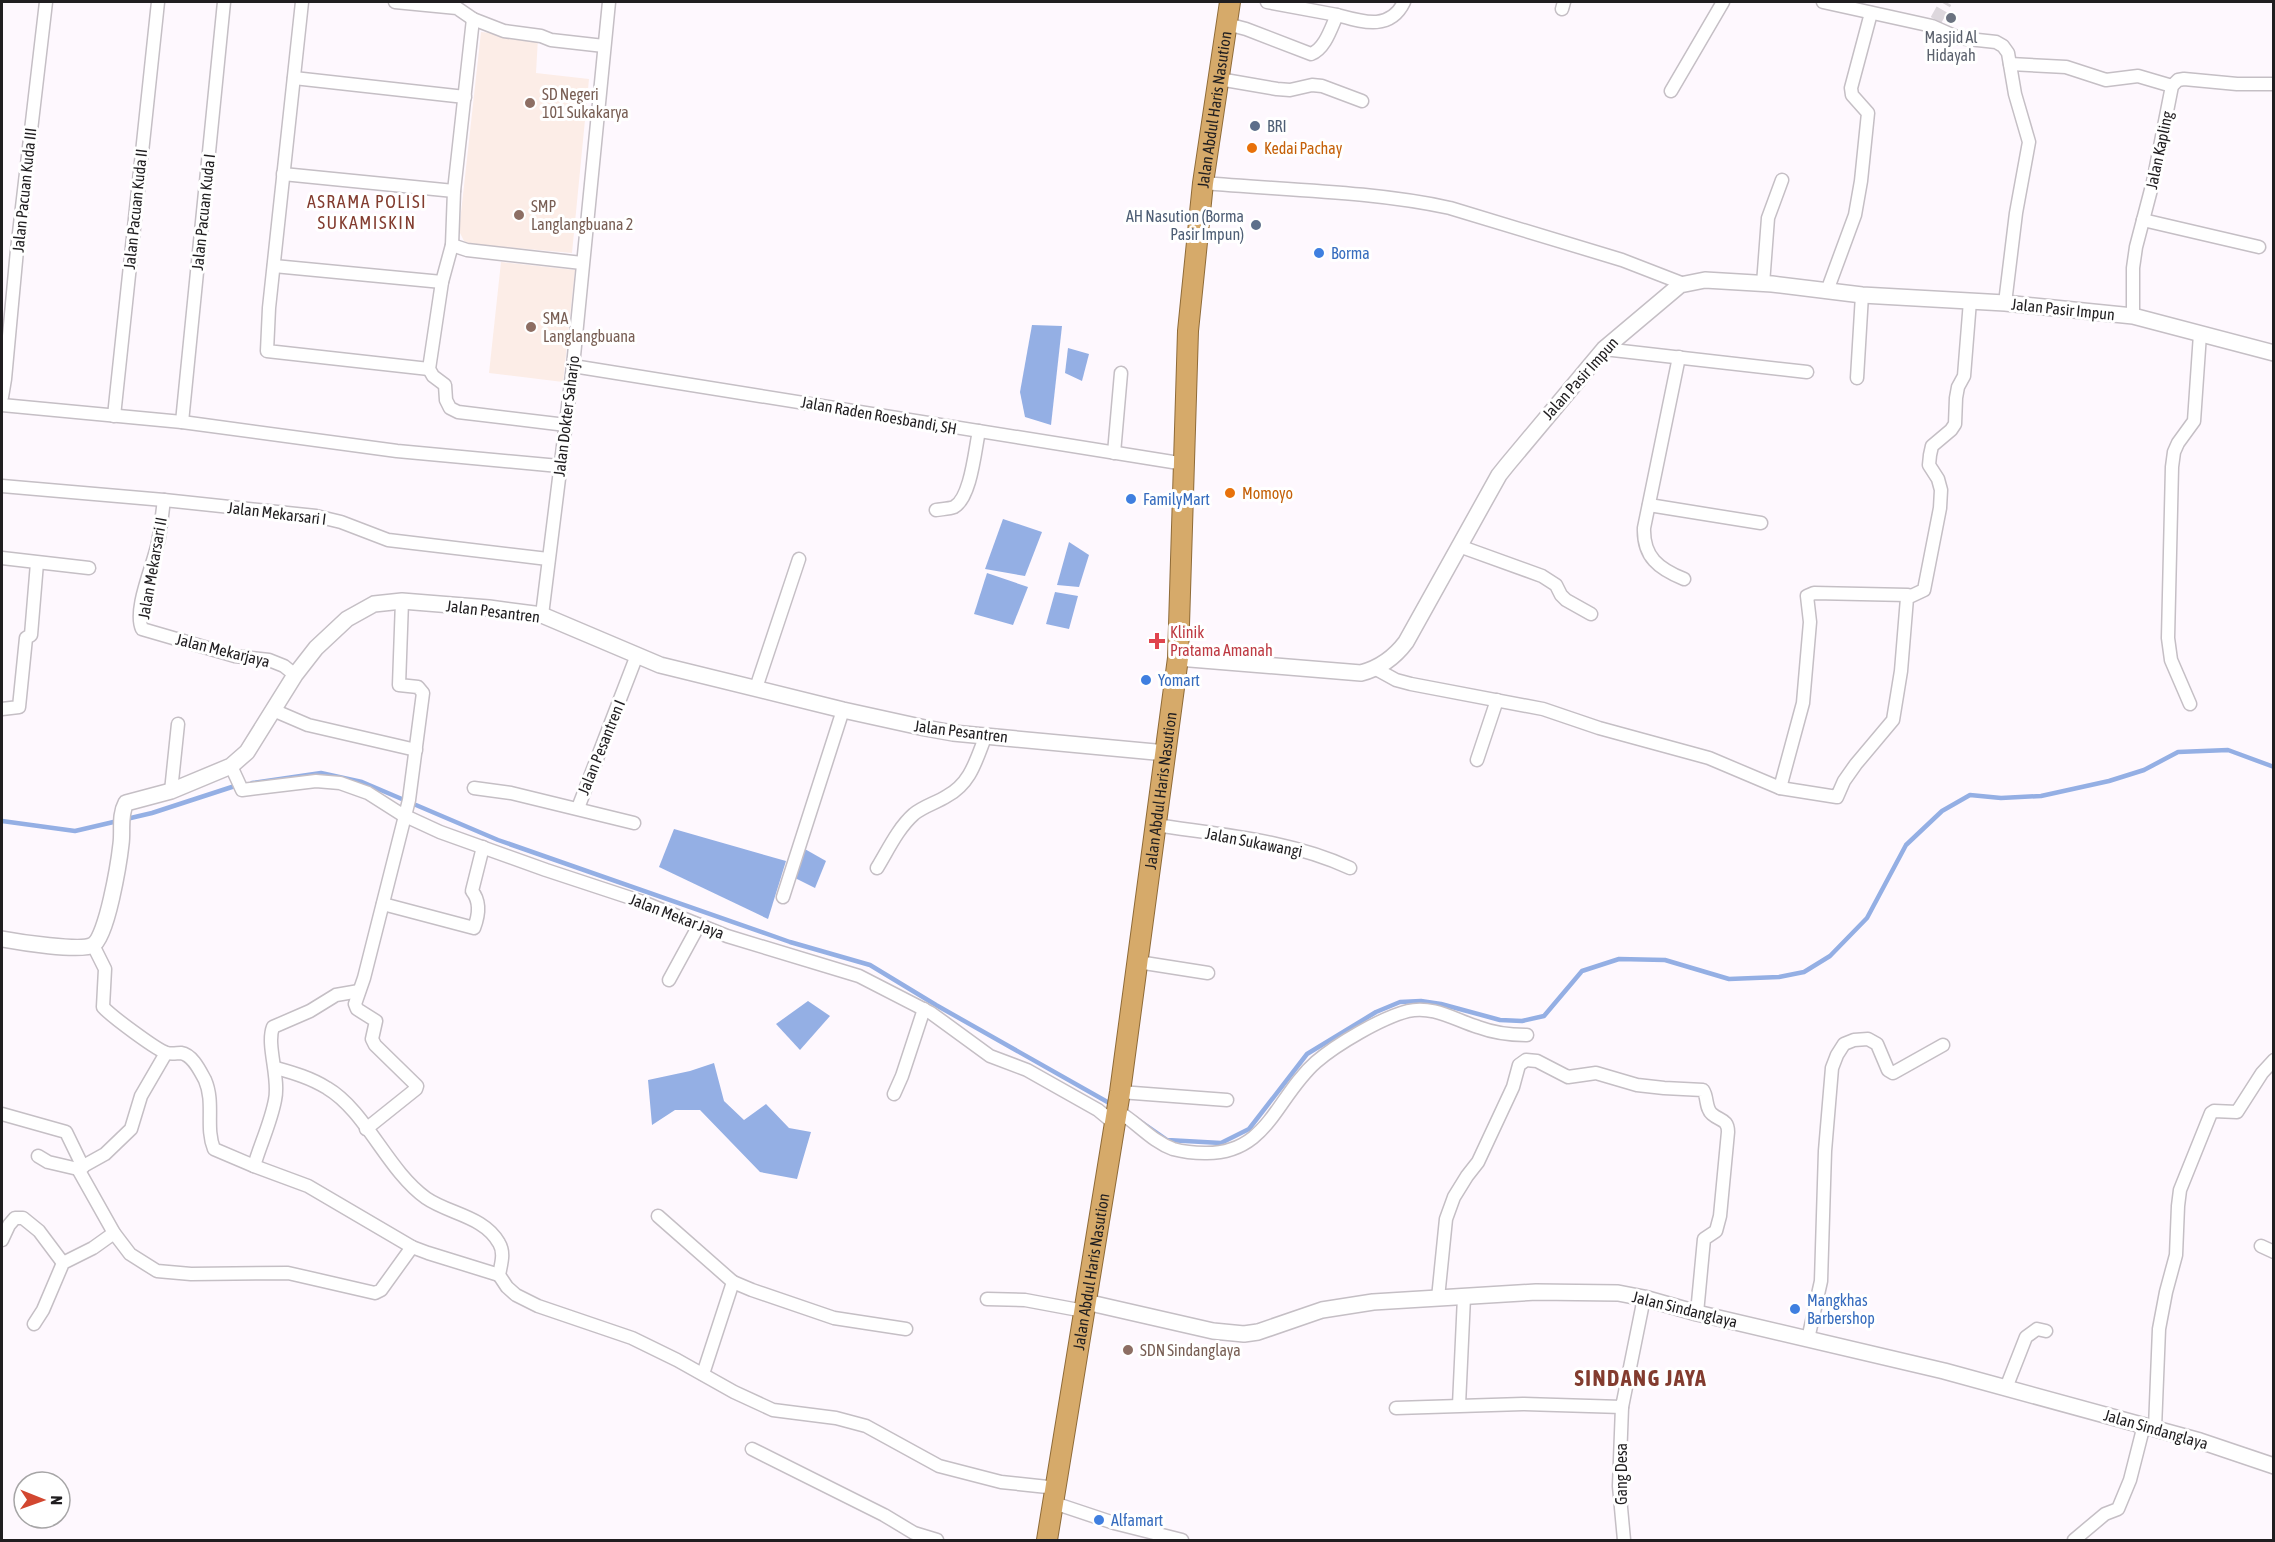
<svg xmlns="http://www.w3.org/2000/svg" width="2275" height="1542" viewBox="0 0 2275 1542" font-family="'Asap Condensed',sans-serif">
<rect width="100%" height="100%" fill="#fef8fe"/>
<!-- education -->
<g fill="#fcede7">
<polygon points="481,32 538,38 536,73 589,79 572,253 471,244 464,241 459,231"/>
<polygon points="501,262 575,270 563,382 489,373"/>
</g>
<!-- water -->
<g fill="#94afe4">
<polygon points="1032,325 1062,326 1051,425 1025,417 1020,392"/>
<polygon points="1068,348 1089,354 1082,381 1065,373"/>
<polygon points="1003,519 1042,532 1025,576 985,569"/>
<polygon points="1069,542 1089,555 1079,587 1057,585"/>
<polygon points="987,573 1028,587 1013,625 974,614"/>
<polygon points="1055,592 1078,596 1069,629 1046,624"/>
<polygon points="674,829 786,861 768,919 659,867"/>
<polygon points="803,848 826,861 815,888 795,878"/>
<polygon points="808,1001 830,1016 800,1050 776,1024"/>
<polygon points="714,1063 724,1101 744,1120 766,1104 789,1128 811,1132 797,1179 760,1172 700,1110 675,1110 652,1125 648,1080 690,1071"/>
</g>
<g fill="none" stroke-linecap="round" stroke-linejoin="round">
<!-- stream -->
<g stroke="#94afe4" stroke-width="4.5">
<polyline points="252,783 321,773 362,782 498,840 790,942 870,965 936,1005 1111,1104"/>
<polyline points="2,821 75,831 152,813 238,785"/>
<polyline points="1134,1117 1167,1140 1221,1143 1249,1129 1307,1054 1376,1012 1400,1002 1421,1001 1441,1004 1500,1020 1522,1021 1544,1016 1582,971 1619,959 1665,960 1729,979 1779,977 1804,972 1830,956 1867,918 1906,845 1942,811 1970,795 2001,798 2041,796 2109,781 2144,770 2178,752 2228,750 2274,767"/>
</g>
<!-- minor-tunnel -->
<polyline stroke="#ddd7dd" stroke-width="12" stroke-dasharray="12 6" stroke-linecap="butt" points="1936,20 1946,2"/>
<!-- minor casing -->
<g stroke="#c5bfc5" stroke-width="15">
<g id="minor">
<polyline points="302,2 269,308 267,351 429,369"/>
<polyline points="395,2 457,8 473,19 504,31 541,36 551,40 604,46"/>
<polyline points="1267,2 1337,15"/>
<polyline points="1823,2 1932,26 1959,38 1996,42 2003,46 2008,53 2015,94 2029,142 2016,213 2005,303"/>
<polyline points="1562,9 1564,2"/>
<polyline points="473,19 454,191 452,245 442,282 429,369 433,376 445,385 446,400 450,408 458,412 566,425"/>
<path d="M1227,24L1246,29L1311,54C1325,49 1331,28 1337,15C1363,22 1390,31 1404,2"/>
<polyline points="2010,64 2066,67 2106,80 2138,76 2172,86"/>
<polyline points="294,78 465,97"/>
<polyline points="1219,79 1277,89 1290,90 1312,85 1322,86 1362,101"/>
<polyline points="1671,91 1723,2"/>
<polyline points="283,174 454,191"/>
<path d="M1203,183C1284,190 1372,191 1450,208L1622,260L1684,284"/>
<polyline points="2143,220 2259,247"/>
<polyline points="452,245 467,250 582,263"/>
<polyline points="274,266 442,282"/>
<polyline points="1763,284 1768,218 1782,180"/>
<polyline points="1827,291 1855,215 1861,181 1868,113 1852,95 1851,88 1871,13"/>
<polyline points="2133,316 2133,268 2136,247 2153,182 2172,86 2178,80 2184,79 2237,84 2274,84"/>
<polyline points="1604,349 1807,372"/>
<path d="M1679,357L1644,528C1643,557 1659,569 1684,579"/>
<polyline points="573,366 1185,464"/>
<polyline points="1857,378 1862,295"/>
<polyline points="2,397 5,379 17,250 46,2"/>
<polyline points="2,405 182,422 397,451 559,466"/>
<polyline points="114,416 158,2"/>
<polyline points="182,422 224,2"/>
<polyline points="1114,453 1121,373"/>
<polyline points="2,486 164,500 316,516 341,522 388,540 548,559"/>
<path d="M164,500C162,514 161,528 158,542C154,564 133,609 142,629L235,656L269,660L284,666L295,675"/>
<polyline points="1649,505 1761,523"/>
<path d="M936,510C941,509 949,509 954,507C971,498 975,449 979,431"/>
<polyline points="1459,546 1542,576 1556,585 1561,595 1566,600 1591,614"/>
<polyline points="2,558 89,568"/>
<polyline points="542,615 573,366 609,2"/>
<polyline points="1376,669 1396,680 1411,684 1543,709 1599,728 1709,758 1780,788 1837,797 1844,781 1856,764 1893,720 1901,671 1907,598 1924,590 1940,508 1941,490 1938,479 1929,465 1930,455 1932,446 1951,430 1955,424 1956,398 1958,387 1964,376 1970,301"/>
<polyline points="756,688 799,559"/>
<polyline points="2190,704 2171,660 2168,638 2172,467 2174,452 2178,443 2194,421 2200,334"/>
<polyline points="2,709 19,707 26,638 31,635 37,563"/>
<polyline points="273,710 308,725 416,750"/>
<polyline points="1477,760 1497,700"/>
<polyline points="231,766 242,790 316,781 340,783 368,793 401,814 440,832 546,870 640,901 727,936 859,976 931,1013 990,1056 1027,1070 1098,1110 1115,1124"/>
<polyline points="474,788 511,793 634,823"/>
<polyline points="1780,788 1803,703 1810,622 1807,596 1814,593 1908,595"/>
<polyline points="171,791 178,724"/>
<polyline points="578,808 637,655"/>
<path d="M1156,825C1221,835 1290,840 1350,868"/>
<path d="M877,868C888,850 898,828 914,814C924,806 936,803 947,796C971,783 976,760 986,735"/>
<polyline points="783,897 843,710"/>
<path d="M383,904L474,928C479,915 481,902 472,891L483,847"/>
<path d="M93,945L105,969L103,1007C111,1016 158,1051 167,1053C172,1054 177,1053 181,1053C193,1055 200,1071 205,1080C215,1103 205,1127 214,1149L254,1166"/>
<polyline points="1138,962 1208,973"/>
<polyline points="669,980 699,925"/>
<path d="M359,991L336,995L310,1011L273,1027C266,1045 280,1078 275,1100C271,1122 260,1145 254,1166L308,1186L412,1247"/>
<path d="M276,1068C294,1073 311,1078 327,1088C366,1111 387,1170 426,1198C449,1214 484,1216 499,1243C505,1253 501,1264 499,1275L507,1287L516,1295L538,1306L632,1338L677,1360L734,1392L773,1410L836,1418L866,1426L939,1466L1001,1482L1057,1488"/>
<polyline points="1120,1092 1227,1100"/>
<polyline points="894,1094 902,1076 924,1009"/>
<path d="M1117,1111C1137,1122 1151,1141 1173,1149C1184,1152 1194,1153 1205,1153C1268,1154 1276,1097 1316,1062C1337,1044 1381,1018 1408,1011C1433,1005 1455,1020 1478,1027C1494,1033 1511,1035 1527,1035"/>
<polyline points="2,1114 66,1132 83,1167"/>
<polyline points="366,1129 416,1089 417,1086 375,1045 372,1039 376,1021 357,1009 355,1004 364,978 409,800 423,693 418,687 399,685 402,601"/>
<polyline points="38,1156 48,1162 78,1169 105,1154 131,1129 141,1096 166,1053"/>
<polyline points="78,1169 114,1233 130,1254 157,1271 191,1274 288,1273 375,1293 381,1290 412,1247 428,1253 499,1275"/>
<polyline points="658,1216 733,1282 703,1374"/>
<polyline points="2,1240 9,1225 15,1218 23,1218 39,1231 63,1263"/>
<polyline points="2261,1246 2274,1252"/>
<polyline points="733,1282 752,1290 834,1318 906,1329"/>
<path d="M1438,1298L1446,1219L1454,1197L1467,1176L1478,1162L1513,1087L1519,1065L1526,1060L1537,1061L1568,1077L1596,1073L1637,1085L1664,1088L1703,1090C1708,1097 1705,1108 1712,1114C1720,1121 1728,1119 1728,1132L1720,1216L1716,1231L1704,1239L1697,1313"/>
<polyline points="987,1299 1025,1300 1084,1311"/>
<polyline points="34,1324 43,1310 63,1263 93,1248 114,1233"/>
<polyline points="1808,1339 1821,1281 1825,1151 1832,1068 1837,1055 1844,1044 1854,1040 1868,1039 1877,1044 1888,1070 1893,1073 1943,1045"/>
<polyline points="2006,1388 2026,1337 2037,1329 2046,1331"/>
<polyline points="1459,1405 1464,1297"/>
<polyline points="1622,1407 1619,1486 1624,1540"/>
<polyline points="1396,1408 1523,1404 1622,1407 1644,1298"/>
<polyline points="2155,1428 2159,1329 2166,1292 2176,1255 2178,1206 2180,1190 2211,1113 2214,1111 2237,1112 2262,1073 2274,1060"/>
<polyline points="752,1449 884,1515 914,1533 937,1540"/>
<polyline points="1054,1503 1114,1523 1182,1540"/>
<polyline points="2074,1540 2105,1514 2118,1509 2130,1480 2144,1425"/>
</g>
</g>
<!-- tertiary casing -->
<g stroke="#c5bfc5" stroke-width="18">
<g id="tertiary">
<path d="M1178,658L1361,673C1380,668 1394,658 1406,642L1499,475L1507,465L1604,349L1680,285L1705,280L1772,284L1862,295L2005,303L2133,316L2274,353"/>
<path d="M2,939C18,942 81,952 93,945C107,937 119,862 121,844C123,830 119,816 126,803L171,791L231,766L247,752L295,675L316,648L347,619L374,604L402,601L489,608L542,615L660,665L843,710L925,728L953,733L1166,753"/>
<polyline points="1086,1302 1213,1331 1244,1334 1258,1332 1322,1310 1373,1302 1536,1292 1618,1293 1644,1298 1697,1313 1944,1371 2200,1441 2274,1466"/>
</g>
</g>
<!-- trunk casing -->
<g stroke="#8f6b38" stroke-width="22">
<g id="trunk">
<path id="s1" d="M1047,1540L1120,1092L1178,658L1188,331L1203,183L1230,2"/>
</g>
</g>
<!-- minor -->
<use href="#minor" stroke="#fff" stroke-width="12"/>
<!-- tertiary -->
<use href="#tertiary" stroke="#fff" stroke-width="15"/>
<!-- trunk -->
<use href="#trunk" stroke="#d6aa6a" stroke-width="20"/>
</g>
<!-- markers -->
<circle fill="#6b7280" stroke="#fff" stroke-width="2" cx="1951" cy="18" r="6"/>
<g fill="#8d6e63" stroke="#fff" stroke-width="2">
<circle cx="530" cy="103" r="6"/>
<circle cx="519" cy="215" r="6"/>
<circle cx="531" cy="327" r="6"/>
<circle cx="1128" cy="1350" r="6"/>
</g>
<g fill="#5c6f8a" stroke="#fff" stroke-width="2">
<circle cx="1255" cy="126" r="6"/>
<circle cx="1256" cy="225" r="6"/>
</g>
<g fill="#e8710a" stroke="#fff" stroke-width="2">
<circle cx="1252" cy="148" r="6"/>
<circle cx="1230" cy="493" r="6"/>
</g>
<g fill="#3f7fe0" stroke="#fff" stroke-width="2">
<circle cx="1319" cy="253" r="6"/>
<circle cx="1131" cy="499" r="6"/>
<circle cx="1146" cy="680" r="6"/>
<circle cx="1795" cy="1309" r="6"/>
<circle cx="1099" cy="1520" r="6"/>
</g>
<path fill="#e0444e" stroke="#fff" stroke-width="2" d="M1154 632h6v6h6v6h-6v6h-6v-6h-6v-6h6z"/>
<g text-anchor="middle" stroke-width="6" stroke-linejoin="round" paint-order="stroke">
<!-- worship labels -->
<g font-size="16" fill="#5b616d" stroke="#fff">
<text x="1951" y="43">Masjid Al<tspan x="1951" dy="18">Hidayah</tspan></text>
</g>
<!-- education labels -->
<g font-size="16" fill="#785e54" stroke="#fff" text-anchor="start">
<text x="542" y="100">SD Negeri<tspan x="542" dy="18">101 Sukakarya</tspan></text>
<text x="531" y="212">SMP<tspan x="531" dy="18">Langlangbuana 2</tspan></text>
<text x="543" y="324">SMA<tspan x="543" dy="18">Langlangbuana</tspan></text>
<text x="1140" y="1356">SDN Sindanglaya</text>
</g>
<!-- street labels -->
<g font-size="16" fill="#201e20" stroke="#fff">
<text dy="6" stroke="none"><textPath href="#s1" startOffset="1442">Jalan Abdul Haris Nasution</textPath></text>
<text transform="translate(2159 150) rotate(-78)" y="6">Jalan Kapling</text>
<text transform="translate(24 190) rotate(-84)" y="6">Jalan Pacuan Kuda III</text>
<text transform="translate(135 209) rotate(-84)" y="6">Jalan Pacuan Kuda II</text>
<text transform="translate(203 212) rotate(-84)" y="6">Jalan Pacuan Kuda I</text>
<text transform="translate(2063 309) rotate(6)" y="6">Jalan Pasir Impun</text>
<text transform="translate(1580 378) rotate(-48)" y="6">Jalan Pasir Impun</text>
<text transform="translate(879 415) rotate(10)" y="6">Jalan Raden Roesbandi, SH</text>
<text transform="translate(566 416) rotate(-83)" y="6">Jalan Dokter Saharjo</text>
<text transform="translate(277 513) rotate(7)" y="6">Jalan Mekarsari I</text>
<text transform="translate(152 568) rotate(-80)" y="6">Jalan Mekarsari II</text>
<text transform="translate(493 611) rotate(7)" y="6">Jalan Pesantren</text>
<text transform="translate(223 650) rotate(14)" y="6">Jalan Mekarjaya</text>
<text transform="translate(961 731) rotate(7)" y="6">Jalan Pesantren</text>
<text transform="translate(601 747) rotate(-68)" y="6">Jalan Pesantren I</text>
<text dy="6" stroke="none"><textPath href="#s1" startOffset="758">Jalan Abdul Haris Nasution</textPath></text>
<text transform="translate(1254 842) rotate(11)" y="6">Jalan Sukawangi</text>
<text transform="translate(677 916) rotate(21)" y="6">Jalan Mekar Jaya</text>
<text dy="6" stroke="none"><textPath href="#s1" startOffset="272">Jalan Abdul Haris Nasution</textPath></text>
<text transform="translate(1685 1309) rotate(14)" y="6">Jalan Sindanglaya</text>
<text transform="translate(2156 1429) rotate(16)" y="6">Jalan Sindanglaya</text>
<text transform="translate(1621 1474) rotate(-90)" y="6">Gang Desa</text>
</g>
<!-- service labels -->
<g font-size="16" fill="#4e5e75" stroke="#fff" text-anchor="start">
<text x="1267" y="132">BRI</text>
<text x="1244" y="222" text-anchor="end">AH Nasution (Borma<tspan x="1244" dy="18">Pasir Impun)</tspan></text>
</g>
<!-- food labels -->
<g font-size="16" fill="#c56008" stroke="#fff" text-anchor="start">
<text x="1264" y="154">Kedai Pachay</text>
<text x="1242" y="499">Momoyo</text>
</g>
<!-- shop labels -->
<g font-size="16" fill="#366cbe" stroke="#fff" text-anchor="start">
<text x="1331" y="259">Borma</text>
<text x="1143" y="505">FamilyMart</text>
<text x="1158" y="686">Yomart</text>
<text x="1807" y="1306">Mangkhas<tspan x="1807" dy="18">Barbershop</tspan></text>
<text x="1111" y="1526">Alfamart</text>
</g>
<!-- health labels -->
<g font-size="16" fill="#be3a42" stroke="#fff" text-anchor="start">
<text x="1170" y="638">Klinik<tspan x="1170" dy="18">Pratama Amanah</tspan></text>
</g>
<!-- neighbourhood labels -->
<g font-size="18" letter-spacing="1.5" fill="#833c2f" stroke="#fff">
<text x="367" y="208">ASRAMA POLISI<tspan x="367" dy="21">SUKAMISKIN</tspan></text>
</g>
<!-- district labels -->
<g font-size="22" font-weight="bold" letter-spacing="1.5" fill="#833c2f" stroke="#fff">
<text x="1641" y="1386">SINDANG JAYA</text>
</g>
</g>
<!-- border -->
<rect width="2275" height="1542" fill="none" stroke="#201e20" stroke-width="6"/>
<!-- north arrow -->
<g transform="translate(42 1500) rotate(91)"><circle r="28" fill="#ffffff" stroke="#a6a5a6" stroke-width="1.5"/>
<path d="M0-4.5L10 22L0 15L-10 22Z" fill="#d24730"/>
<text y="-9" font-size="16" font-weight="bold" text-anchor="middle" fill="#201e20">N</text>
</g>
</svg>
